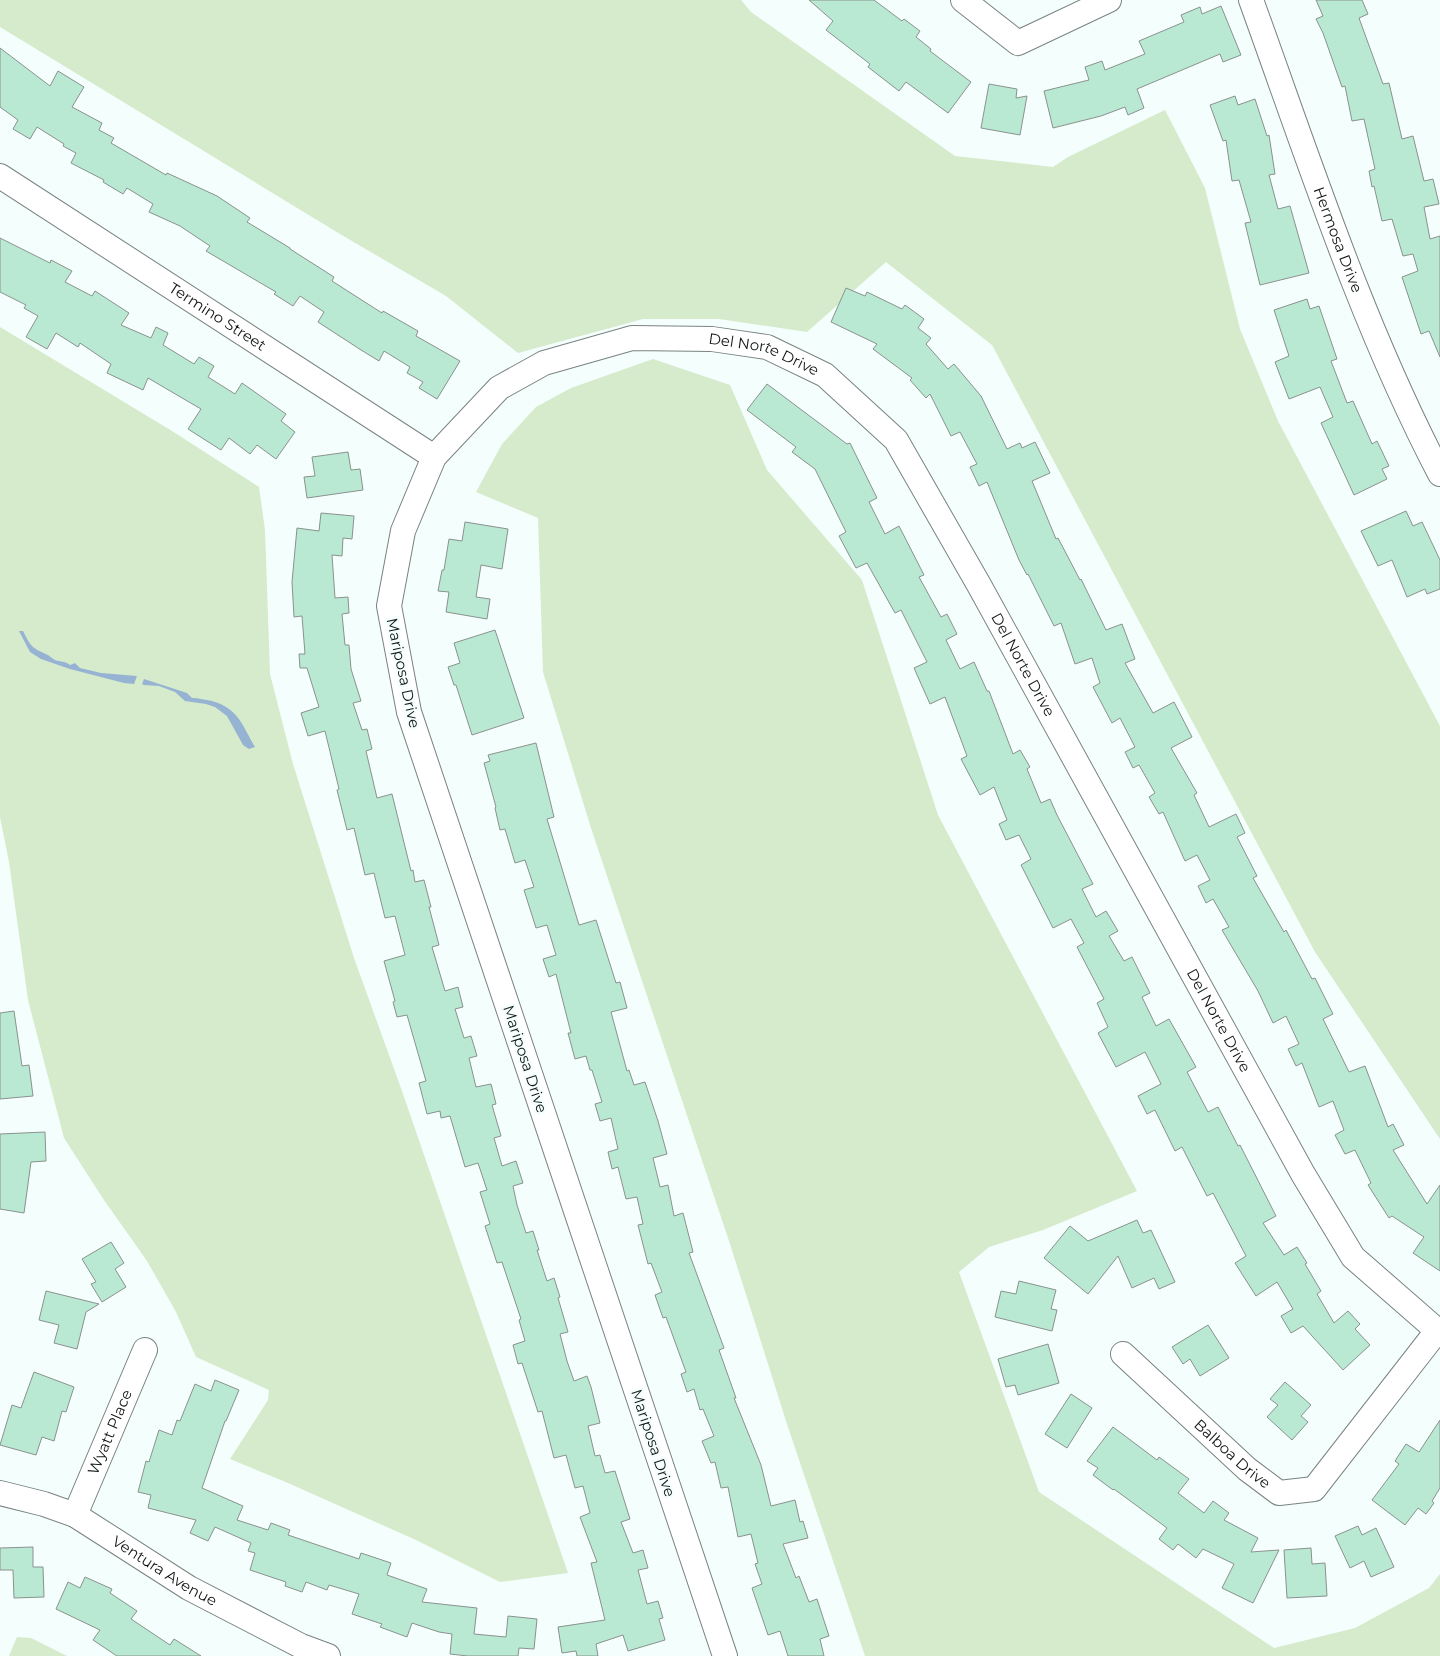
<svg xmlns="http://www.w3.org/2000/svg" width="1440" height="1656" viewBox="0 0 1440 1656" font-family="Montserrat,sans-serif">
<rect width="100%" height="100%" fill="#f4fefd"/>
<!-- green -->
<g fill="#d5ebcb">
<polygon points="0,0 741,0 751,12 955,156 1053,167 1068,157 1165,110 1205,188 1240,329 1278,421 1440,726 1440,1139 1315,952 992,345 886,262 807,332 719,319 643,319 518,353 446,296 340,234 0,27"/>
<polygon points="0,327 172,431 259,487 265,530 270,674 293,764 354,958 402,1091 568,1573 500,1582 416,1540 288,1483 230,1459 268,1400 269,1390 196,1357 176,1312 147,1261 104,1200 64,1138 28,1000 9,862 0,817"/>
<polygon points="653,359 730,385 767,470 862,580 938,815 1137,1191 1043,1230 989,1247 959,1272 1039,1492 1274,1648 1355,1628 1429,1588 1440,1574 1440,1656 865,1656 787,1424 730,1244 591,828 543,672 538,518 476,492 502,444 536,407 571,388"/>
<polygon points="17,1637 31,1638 67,1656 9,1656"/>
</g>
<!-- water -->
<g fill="#96b3d3">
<path d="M19,631H23C31,647 32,648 48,655C51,657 53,659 55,660C61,662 65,661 70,665L75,663L80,668L101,673L137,676L134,684L124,683L70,669L41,659L30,652Z"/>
<path d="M144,679L187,693L192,698C199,698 205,700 212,701C239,709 242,725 255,747L249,749L243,745L227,716L215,707L206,704L185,701L175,692L159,686L144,685L142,684Z"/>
</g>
<!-- building -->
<g fill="#bae9d3" stroke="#8a928e">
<polygon points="809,0 874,0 902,21 904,19 920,31 916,37 931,49 930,51 971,82 948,113 906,82 899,91 868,67 870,64 826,30 833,21"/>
<polygon points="1316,0 1362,0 1368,14 1359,18 1383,84 1389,83 1402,139 1413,136 1424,181 1433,179 1439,204 1424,207 1430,239 1440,236 1440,357 1429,331 1421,334 1402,277 1418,271 1413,254 1403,256 1392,219 1382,221 1374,186 1372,187 1369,171 1375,169 1364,119 1352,121 1345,86 1342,87 1323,33 1316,19 1323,16"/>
<polygon points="1221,6 1241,55 1223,62 1220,54 1137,89 1144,108 1128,115 1125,107 1101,116 1053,128 1044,91 1089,80 1085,67 1102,61 1105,70 1145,54 1139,41 1184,22 1181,15 1200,7 1202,14"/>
<polygon points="0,48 50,86 58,71 84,87 72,107 102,123 99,130 114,138 111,143 166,175 167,173 217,196 250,218 247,222 290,248 290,249 334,277 332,281 382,313 383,311 418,331 416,336 460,361 437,399 419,388 423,382 407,373 410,367 384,351 379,361 361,350 318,322 324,312 300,296 293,306 274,294 276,292 206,251 210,246 180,226 149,212 153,204 127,188 123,194 103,182 104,180 71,163 76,153 63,146 64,144 37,127 30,139 13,129 18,120 0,107"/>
<polygon points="989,84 1017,89 1016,98 1027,96 1020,135 981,128"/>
<polygon points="1235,96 1238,105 1255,99 1267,136 1269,135 1275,174 1269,175 1278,209 1290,206 1309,273 1260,285 1245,223 1251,222 1239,180 1232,181 1226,140 1223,141 1210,105"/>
<polygon points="0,238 50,263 51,260 72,271 65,282 92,296 95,291 129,313 121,325 151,338 156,327 168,333 163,345 194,364 199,357 214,366 208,377 235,394 242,383 286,414 281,421 295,432 276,459 257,445 250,454 229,438 221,450 188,429 201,409 148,378 143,390 107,373 111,364 80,343 78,347 56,333 47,349 26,337 38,316 24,308 26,305 0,292"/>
<polygon points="846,288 865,296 867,292 902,309 905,305 924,319 918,328 931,338 926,344 948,369 954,364 981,396 1007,449 1020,443 1022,448 1035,442 1050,473 1032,481 1056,539 1058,538 1080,580 1081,579 1106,630 1122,624 1135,659 1125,663 1153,713 1174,702 1192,737 1171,748 1197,793 1194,795 1209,827 1236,814 1245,833 1237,837 1257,876 1253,878 1284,932 1286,930 1312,979 1315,978 1333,1014 1323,1019 1349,1072 1365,1066 1388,1127 1393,1124 1404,1145 1393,1150 1427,1204 1440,1185 1440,1271 1413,1253 1424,1237 1392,1216 1389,1218 1368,1185 1371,1183 1355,1150 1345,1154 1335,1135 1344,1130 1333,1101 1319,1107 1302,1063 1296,1066 1288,1049 1299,1044 1286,1016 1273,1023 1258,991 1222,930 1229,927 1213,899 1206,903 1198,886 1210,880 1197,855 1185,861 1163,812 1159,814 1149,797 1155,793 1139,765 1133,768 1125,752 1135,747 1120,718 1112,723 1093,687 1100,683 1092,658 1075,664 1061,623 1054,626 1028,574 1027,575 1019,560 987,482 979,486 970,467 977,464 960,432 951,436 930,394 926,398 910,380 912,378 873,349 877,344 831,322"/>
<polygon points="1307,299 1310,309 1319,306 1337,359 1331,361 1347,403 1353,401 1372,444 1377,441 1389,466 1382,469 1387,479 1354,495 1321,423 1333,417 1320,387 1289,399 1275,362 1289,356 1274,310"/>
<polygon points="767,384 847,444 850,443 877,498 869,502 885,534 899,526 924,575 919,577 941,617 947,614 957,634 946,640 960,669 974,662 987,691 989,691 1013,754 1020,750 1030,767 1027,769 1041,803 1050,799 1057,815 1093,884 1082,889 1096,917 1106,911 1118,931 1109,936 1124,961 1132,957 1150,993 1142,997 1156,1026 1169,1019 1196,1067 1187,1072 1208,1112 1218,1107 1238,1146 1240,1145 1276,1216 1263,1223 1284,1255 1297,1247 1307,1263 1305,1264 1321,1291 1317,1294 1334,1323 1348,1311 1360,1324 1355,1329 1370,1345 1343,1370 1303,1326 1291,1333 1281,1316 1293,1309 1277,1282 1256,1296 1235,1263 1246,1256 1213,1193 1207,1196 1182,1147 1175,1151 1155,1110 1147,1114 1138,1096 1161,1084 1145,1052 1116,1067 1098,1033 1108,1027 1097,1003 1104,999 1077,947 1084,943 1071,919 1053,928 1021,865 1031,859 1019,835 1006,840 999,824 1007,820 994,787 980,795 961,759 967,756 945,697 930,704 914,668 927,662 901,610 895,613 867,563 856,568 839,536 846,532 815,469 792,452 796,447 747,410"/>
<polygon points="348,452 351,470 360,469 363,490 307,498 304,477 315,476 312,457"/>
<polygon points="1406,511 1413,526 1422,522 1440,560 1440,589 1427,594 1425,589 1407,597 1392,560 1378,566 1361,531"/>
<polygon points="321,513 354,516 352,539 343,538 342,556 332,555 335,598 348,597 349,613 342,614 345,645 349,645 351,669 361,701 353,703 362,730 367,729 372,749 366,751 377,798 392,794 411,871 413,870 415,882 424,880 431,907 429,907 439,945 432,947 445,991 458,987 463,1007 455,1009 464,1038 471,1036 477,1056 469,1058 476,1087 491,1084 496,1104 492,1105 501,1136 494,1138 502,1166 516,1161 523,1183 513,1186 517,1205 526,1233 533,1231 539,1250 537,1250 547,1281 554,1278 560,1297 558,1298 568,1332 560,1334 567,1361 574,1381 587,1376 591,1387 600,1423 588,1426 595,1456 600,1455 605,1473 615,1471 630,1519 621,1522 633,1553 643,1550 648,1568 638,1570 647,1604 658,1601 663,1618 659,1619 665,1640 628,1651 623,1635 596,1644 598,1656 577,1656 576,1651 562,1653 558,1627 605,1620 591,1563 597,1562 580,1517 590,1513 583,1486 575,1488 566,1455 554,1458 542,1411 538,1412 522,1363 518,1364 513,1345 525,1341 519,1320 521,1319 502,1262 497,1263 485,1226 490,1224 480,1192 487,1190 478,1163 465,1167 450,1116 441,1118 440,1111 427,1114 419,1083 426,1081 407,1015 397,1017 393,1002 395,1001 384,961 405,955 395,916 385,918 374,873 365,875 354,828 347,830 337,790 339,789 325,731 308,736 301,713 319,707 307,668 300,668 299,654 305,654 302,616 294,617 292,582 297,528 319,531"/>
<polygon points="465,522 508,529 502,569 481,565 476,597 490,599 487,619 446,612 449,592 438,591 442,570 444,570 449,539 462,541"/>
<polygon points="495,630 524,718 472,735 456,685 454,685 448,667 460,663 454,643"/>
<polygon points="536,743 554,817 547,819 579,925 596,920 616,983 620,982 627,1008 611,1012 627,1071 629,1070 634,1085 645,1082 658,1121 667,1154 653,1158 660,1187 668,1185 674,1216 683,1213 693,1252 689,1253 724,1348 719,1350 736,1398 734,1398 761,1465 771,1506 795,1500 800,1522 803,1521 808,1538 783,1544 796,1578 799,1576 809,1602 817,1599 829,1636 820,1639 824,1656 788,1656 780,1631 768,1635 752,1588 762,1584 755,1564 758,1563 751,1534 738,1537 728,1487 721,1488 715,1462 711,1463 702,1441 714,1436 703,1409 700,1410 694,1389 687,1392 681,1374 686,1372 666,1317 663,1318 655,1295 662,1292 651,1263 648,1264 638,1225 643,1224 637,1197 626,1199 618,1167 612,1169 608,1152 618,1149 611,1118 600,1121 595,1104 602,1102 592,1070 590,1070 586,1056 575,1059 568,1033 571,1033 556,974 549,977 543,959 556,955 547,925 536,928 524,890 534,887 525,860 515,863 505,829 500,830 495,808 496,807 484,763 490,761 488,755"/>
<polygon points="14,1011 22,1066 29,1065 33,1096 0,1099 0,1013"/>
<polygon points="45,1132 46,1161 31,1162 24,1213 0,1209 0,1134"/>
<polygon points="1137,1220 1143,1233 1151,1230 1175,1282 1159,1289 1154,1278 1132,1288 1118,1256 1088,1294 1044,1258 1070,1226 1088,1241"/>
<polygon points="111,1242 124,1263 115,1269 126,1287 102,1302 91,1284 96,1282 82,1259"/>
<polygon points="1019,1281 1056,1290 1051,1309 1057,1310 1052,1331 995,1317 1001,1291 1016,1294"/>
<polygon points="46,1291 99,1304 86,1312 77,1349 54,1343 59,1325 39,1320"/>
<polygon points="1208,1325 1229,1358 1200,1376 1190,1359 1183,1364 1172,1347"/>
<polygon points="1048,1344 1059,1383 1018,1395 1015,1385 1006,1387 998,1359"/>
<polygon points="34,1372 74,1387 66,1412 62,1411 54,1441 42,1437 36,1455 0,1445 12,1405 21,1408"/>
<polygon points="215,1380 239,1390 226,1421 225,1421 202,1488 243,1506 237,1520 268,1530 271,1523 290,1530 288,1535 359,1559 361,1553 391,1563 387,1575 427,1589 422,1602 477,1608 474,1634 506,1637 508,1616 537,1619 534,1649 519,1648 518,1656 468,1656 450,1654 452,1634 439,1632 412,1623 407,1637 380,1627 382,1624 352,1614 359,1594 329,1585 327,1590 306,1582 302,1592 285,1586 286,1582 250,1570 255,1553 248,1551 251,1543 215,1527 208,1541 190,1533 196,1520 148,1508 151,1495 138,1492 146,1461 149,1462 159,1430 172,1435 177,1420 180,1421 195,1384 211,1391"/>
<polygon points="1285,1382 1311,1405 1301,1416 1308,1422 1292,1440 1267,1417 1278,1405 1270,1399"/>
<polygon points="1071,1394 1092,1408 1067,1448 1045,1434"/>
<polygon points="1440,1420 1440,1488 1432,1501 1434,1503 1426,1514 1418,1508 1405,1525 1372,1500 1399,1464 1395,1461 1406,1444 1419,1452"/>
<polygon points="1113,1427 1157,1460 1159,1457 1189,1479 1178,1493 1204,1513 1213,1501 1229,1513 1224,1520 1258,1538 1251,1552 1279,1550 1253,1603 1222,1588 1234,1564 1203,1549 1196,1558 1178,1544 1173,1550 1159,1539 1167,1528 1114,1489 1113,1490 1093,1475 1098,1468 1087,1461"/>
<polygon points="1358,1526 1362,1535 1376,1528 1394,1567 1371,1577 1364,1561 1350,1568 1335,1536"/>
<polygon points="33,1547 33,1567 43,1567 44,1597 14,1598 13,1570 0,1570 0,1548"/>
<polygon points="1311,1548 1312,1564 1325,1563 1327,1596 1287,1598 1284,1550"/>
<polygon points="85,1577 112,1589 110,1593 137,1611 131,1619 170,1645 174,1639 201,1656 117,1656 93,1640 100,1630 56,1609 68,1582 80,1588"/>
</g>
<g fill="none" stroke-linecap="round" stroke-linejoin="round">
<!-- minor casing -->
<g stroke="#7a8282" stroke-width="26">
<g id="minor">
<polyline points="963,0 1018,43 1109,0"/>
<path id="s1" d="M1251,0C1309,160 1361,323 1440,474"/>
<path id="s2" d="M0,176L434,457"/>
<path id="s3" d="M1123,1354L1247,1469L1279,1493L1314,1489L1437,1331"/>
<path id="s4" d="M0,1493L44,1504L75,1515L189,1588L301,1646L328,1656"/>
<path id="s5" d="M75,1515L145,1350"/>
<path id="s6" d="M725,1656L409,712L389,606L403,531L434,457L499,388L544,363L632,338L712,339L767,347L825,375L896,440L979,585L1303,1174L1353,1257L1440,1333"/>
</g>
</g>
<!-- minor -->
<use href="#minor" stroke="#fff" stroke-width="24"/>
</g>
<g text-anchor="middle" stroke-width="5" stroke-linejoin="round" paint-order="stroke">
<!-- street labels -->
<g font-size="15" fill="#111514" stroke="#f4fefd">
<text dy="5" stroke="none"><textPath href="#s1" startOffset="255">Hermosa Drive</textPath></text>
<text dy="5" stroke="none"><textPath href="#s2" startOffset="259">Termino Street</textPath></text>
<text dy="5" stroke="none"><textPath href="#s6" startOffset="1632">Del Norte Drive</textPath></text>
<text dy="5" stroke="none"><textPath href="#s6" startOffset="2052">Del Norte Drive</textPath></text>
<text transform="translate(403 673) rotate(78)" y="5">Mariposa Drive</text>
<text dy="5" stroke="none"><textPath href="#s6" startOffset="2458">Del Norte Drive</textPath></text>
<text transform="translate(525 1059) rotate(72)" y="5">Mariposa Drive</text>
<text dy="5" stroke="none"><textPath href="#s5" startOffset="90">Wyatt Place</textPath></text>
<text transform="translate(653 1443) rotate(72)" y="5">Mariposa Drive</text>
<text dy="5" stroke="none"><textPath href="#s3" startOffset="148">Balboa Drive</textPath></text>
<text dy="5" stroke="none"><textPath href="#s4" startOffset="184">Ventura Avenue</textPath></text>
</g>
</g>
</svg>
